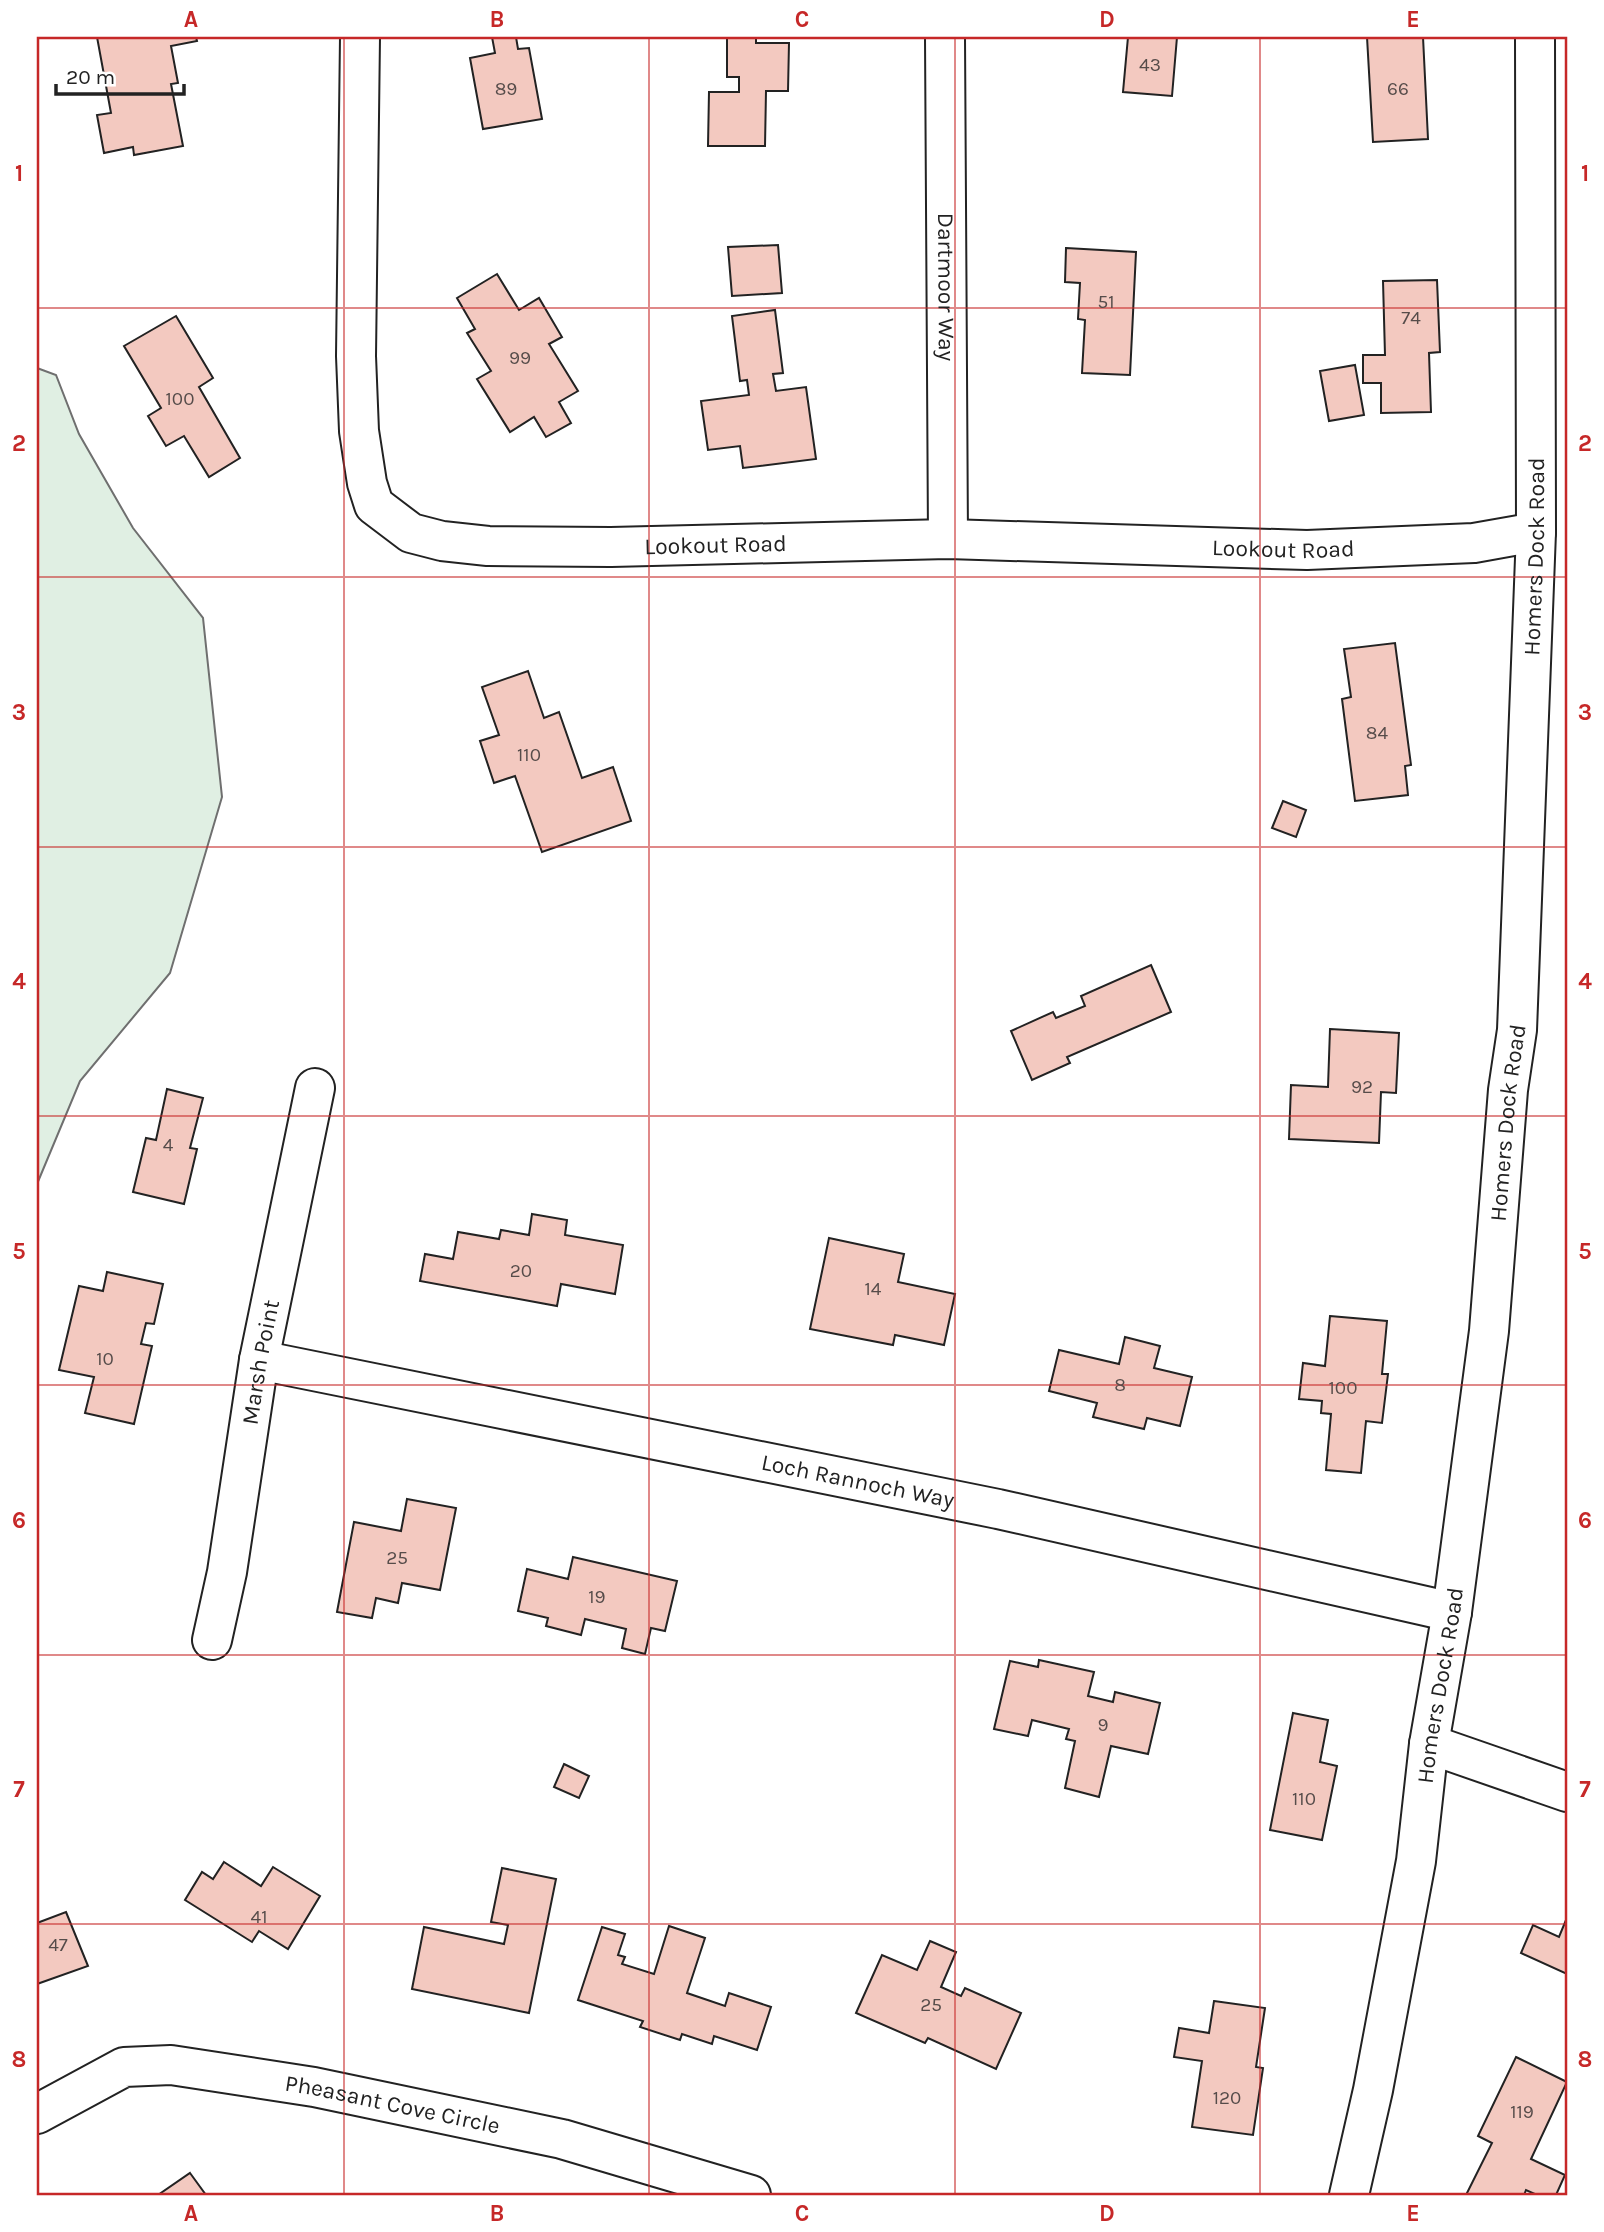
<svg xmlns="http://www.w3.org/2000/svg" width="1604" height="2232" viewBox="0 0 1604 2232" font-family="Karla,sans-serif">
<rect width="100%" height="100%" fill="#fff"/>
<!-- green -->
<polygon fill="#e0efe3" stroke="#6f6f6f" stroke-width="2" points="37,368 56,375 79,434 133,528 203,618 222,797 170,973 80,1081 37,1184"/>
<!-- building -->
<g fill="#f3c9c0" stroke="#222" stroke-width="2">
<polygon points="97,37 196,37 197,41 171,46 178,83 171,84 183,146 134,155 133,147 104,153 97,115 111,113"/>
<polygon points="492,37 516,37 518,49 529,48 542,119 483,129 470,58 495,53"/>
<polygon points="727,37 756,37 756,43 789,43 788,91 766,91 765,146 708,146 709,92 739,92 739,77 727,77"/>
<polygon points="1128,37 1177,37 1172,96 1123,92"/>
<polygon points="1367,37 1423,37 1428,139 1373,142"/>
<polygon points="778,245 782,293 732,296 728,247"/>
<polygon points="1066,248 1136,252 1130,375 1082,373 1085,320 1078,319 1080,283 1065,282"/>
<polygon points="497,274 519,310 539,298 562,337 549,344 578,391 559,402 571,423 546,437 534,417 510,432 477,379 491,371 467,333 475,329 457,298"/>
<polygon points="1437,280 1440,352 1429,353 1431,412 1381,413 1381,383 1363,383 1363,355 1385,355 1383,281"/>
<polygon points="775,310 783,373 773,374 776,391 806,387 816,459 743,468 740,446 708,450 701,401 749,395 747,380 740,381 732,316"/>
<polygon points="176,316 213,378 199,387 240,458 209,477 184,436 166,446 148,416 161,408 124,346"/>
<polygon points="1355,365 1364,415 1329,421 1320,371"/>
<polygon points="1395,643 1411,765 1405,766 1408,795 1355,801 1342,699 1351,697 1344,649"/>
<polygon points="528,671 544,718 559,712 582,778 613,767 631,821 542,852 515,776 494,783 480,741 499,735 482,687"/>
<polygon points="1283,801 1306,810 1296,837 1272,828"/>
<polygon points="1151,965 1171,1012 1067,1057 1070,1063 1032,1080 1011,1031 1053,1012 1056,1018 1085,1006 1081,996"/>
<polygon points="1330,1029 1399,1033 1396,1093 1381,1092 1379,1143 1289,1139 1291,1085 1328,1087"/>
<polygon points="167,1089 203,1098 190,1148 197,1149 184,1204 133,1192 146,1138 156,1140"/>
<polygon points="532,1214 567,1220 565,1235 623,1245 615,1294 561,1284 557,1306 420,1281 425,1254 453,1259 458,1232 499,1239 501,1230 529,1235"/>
<polygon points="829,1238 904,1254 898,1282 955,1294 944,1345 895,1335 893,1345 810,1329"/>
<polygon points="107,1272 163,1284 154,1324 146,1323 141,1344 152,1346 134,1424 85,1413 94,1377 59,1370 79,1286 103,1291"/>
<polygon points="1330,1316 1387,1321 1382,1374 1388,1374 1382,1423 1366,1421 1361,1473 1326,1470 1331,1414 1321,1413 1322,1401 1299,1399 1303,1363 1325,1366"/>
<polygon points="1125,1337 1160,1346 1154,1368 1192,1377 1180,1426 1147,1418 1144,1429 1093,1417 1097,1403 1049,1391 1059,1350 1119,1364"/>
<polygon points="407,1499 456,1508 440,1590 402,1583 398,1603 376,1598 372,1618 337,1612 354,1522 401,1531"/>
<polygon points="573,1557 677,1581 665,1631 651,1628 645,1654 622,1648 626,1629 585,1619 581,1635 546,1626 548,1618 518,1611 527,1569 568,1579"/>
<polygon points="1039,1660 1094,1672 1088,1696 1113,1702 1115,1692 1160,1703 1148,1754 1111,1746 1099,1797 1065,1788 1075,1741 1066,1739 1069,1729 1032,1720 1028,1736 994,1729 1010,1661 1038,1667"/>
<polygon points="1293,1713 1328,1720 1320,1762 1337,1766 1322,1840 1270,1830"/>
<polygon points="564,1764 589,1776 579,1798 554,1787"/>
<polygon points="224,1862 261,1886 273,1867 320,1896 288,1949 259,1931 252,1942 185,1900 202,1872 213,1879"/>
<polygon points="502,1868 556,1879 529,2013 412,1989 424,1927 504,1944 508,1925 491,1922"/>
<polygon points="66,1912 88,1966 37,1984 37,1923"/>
<polygon points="1566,1920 1567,1974 1521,1953 1533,1925 1559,1937"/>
<polygon points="669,1926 705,1938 687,1993 725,2006 729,1993 771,2007 757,2050 714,2036 712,2044 682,2034 680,2040 640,2027 643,2021 578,2000 602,1927 625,1934 618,1955 625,1957 622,1964 654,1974"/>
<polygon points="930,1941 956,1952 941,1987 961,1996 965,1988 1021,2013 996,2069 928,2038 925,2043 856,2013 882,1955 917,1970"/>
<polygon points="1214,2001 1265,2008 1256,2067 1263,2068 1253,2135 1192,2127 1202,2061 1174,2057 1179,2028 1209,2033"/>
<polygon points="1516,2057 1567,2082 1531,2159 1565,2175 1556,2195 1537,2195 1526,2190 1524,2195 1466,2195 1492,2143 1478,2136"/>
<polygon points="190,2173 206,2195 158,2195"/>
</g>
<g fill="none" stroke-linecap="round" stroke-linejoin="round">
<!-- street casing -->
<g stroke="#222" stroke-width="42">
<g id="street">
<path id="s1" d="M360,37L356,356L359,431L367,483L374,505L411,533L442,541L488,546L611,547L948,539L1307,550L1474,543L1536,532"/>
<path id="s2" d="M945,37L948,539"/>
<path id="s3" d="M259,1360L998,1509L1452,1612"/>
<path id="s4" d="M212,1640L227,1572L259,1360L315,1088"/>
<polyline points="1429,1744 1567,1792"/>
<path id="s5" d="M37,2114L124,2067L171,2065L314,2087L562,2139L751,2195"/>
<path id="s6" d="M1349,2195L1373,2090L1416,1861L1429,1744L1452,1612L1489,1331L1508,1090L1517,1030L1536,532L1535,37"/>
</g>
</g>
<!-- street -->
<use href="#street" stroke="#fff" stroke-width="38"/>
</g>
<!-- grid -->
<path fill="none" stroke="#c62828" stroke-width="2" stroke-opacity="0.55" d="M344,37V2195M649,37V2195M955,37V2195M1260,37V2195M37,308H1567M37,577H1567M37,847H1567M37,1116H1567M37,1385H1567M37,1655H1567M37,1924H1567"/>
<g text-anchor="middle" stroke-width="5" stroke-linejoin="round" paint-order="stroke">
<!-- number labels -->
<g font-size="19" fill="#564c4a">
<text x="1150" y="71">43</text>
<text x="506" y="95">89</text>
<text x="1398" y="95">66</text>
<text x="1106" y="308">51</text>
<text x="1411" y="324">74</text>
<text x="520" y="364">99</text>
<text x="180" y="405">100</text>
<text x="1377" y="739">84</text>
<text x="529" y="761">110</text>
<text x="1362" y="1093">92</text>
<text x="168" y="1151">4</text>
<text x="521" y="1277">20</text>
<text x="873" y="1295">14</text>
<text x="105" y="1365">10</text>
<text x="1120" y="1391">8</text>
<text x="1343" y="1394">100</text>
<text x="397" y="1564">25</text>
<text x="597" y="1603">19</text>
<text x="1103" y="1731">9</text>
<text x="1304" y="1805">110</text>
<text x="259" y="1923">41</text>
<text x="58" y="1951">47</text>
<text x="931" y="2011">25</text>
<text x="1227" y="2104">120</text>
<text x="1522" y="2118">119</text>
</g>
<!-- street labels -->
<g font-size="23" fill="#222" stroke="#fff">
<text dy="8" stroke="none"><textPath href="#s2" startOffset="250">Dartmoor Way</textPath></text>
<text dy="8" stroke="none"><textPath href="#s1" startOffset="822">Lookout Road</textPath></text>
<text dy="8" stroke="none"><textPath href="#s1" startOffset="1390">Lookout Road</textPath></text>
<text dy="8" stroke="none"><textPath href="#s6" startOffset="1652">Homers Dock Road</textPath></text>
<text dy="8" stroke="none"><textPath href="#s6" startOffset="1085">Homers Dock Road</textPath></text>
<text dy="8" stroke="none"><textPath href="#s4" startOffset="282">Marsh Point</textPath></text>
<text dy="8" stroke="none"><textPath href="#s3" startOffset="611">Loch Rannoch Way</textPath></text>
<text dy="8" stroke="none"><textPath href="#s6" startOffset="518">Homers Dock Road</textPath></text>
<text dy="8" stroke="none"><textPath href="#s5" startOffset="371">Pheasant Cove Circle</textPath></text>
</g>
</g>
<!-- border -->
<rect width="1604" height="2232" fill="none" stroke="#ffffff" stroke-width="77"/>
<!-- scale -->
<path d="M56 84v10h128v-10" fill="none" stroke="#222222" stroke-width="3.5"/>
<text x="66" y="84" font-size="21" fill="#222222" stroke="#ffffff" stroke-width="5" paint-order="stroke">20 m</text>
<rect x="38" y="38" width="1528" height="2156" fill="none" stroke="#c62828" stroke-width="2.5"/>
<g font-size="23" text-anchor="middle" font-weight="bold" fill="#c62828">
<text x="191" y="27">A</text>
<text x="497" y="27">B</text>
<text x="802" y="27">C</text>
<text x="1107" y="27">D</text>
<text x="1413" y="27">E</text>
<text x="19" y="181">1</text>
<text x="1585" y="181">1</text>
<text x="19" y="451">2</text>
<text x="1585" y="451">2</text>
<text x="19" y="720">3</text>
<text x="1585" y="720">3</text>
<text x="19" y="989">4</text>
<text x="1585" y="989">4</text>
<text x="19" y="1259">5</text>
<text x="1585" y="1259">5</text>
<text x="19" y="1528">6</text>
<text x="1585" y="1528">6</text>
<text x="19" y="1797">7</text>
<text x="1585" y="1797">7</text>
<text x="19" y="2067">8</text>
<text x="1585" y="2067">8</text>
<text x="191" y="2221">A</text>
<text x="497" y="2221">B</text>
<text x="802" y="2221">C</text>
<text x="1107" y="2221">D</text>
<text x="1413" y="2221">E</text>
</g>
</svg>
